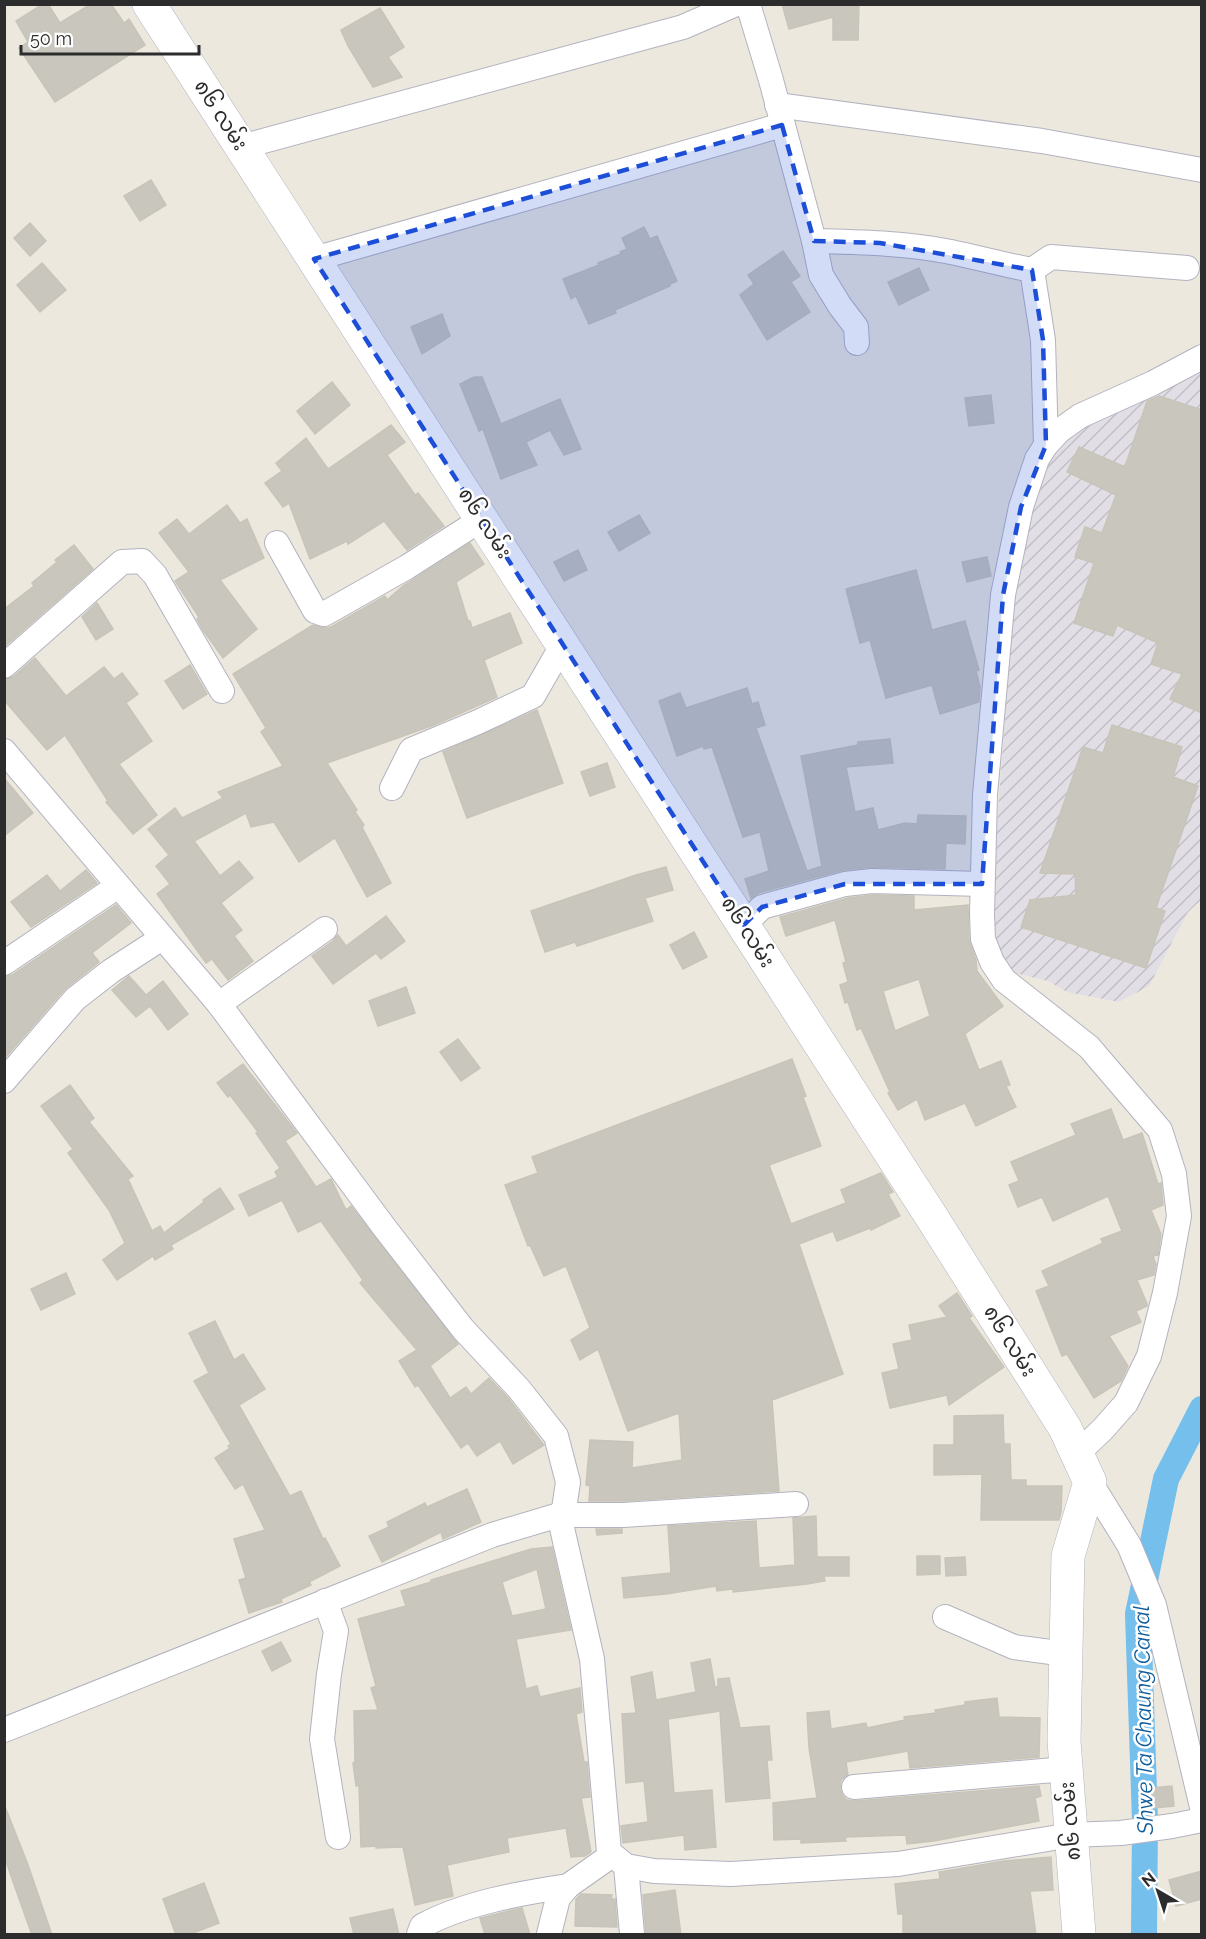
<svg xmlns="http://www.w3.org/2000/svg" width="1206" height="1939" viewBox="0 0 1206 1939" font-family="Raleway,'Noto Sans Myanmar',sans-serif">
<defs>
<pattern id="industrial-furrows" width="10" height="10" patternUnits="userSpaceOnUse" patternTransform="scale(1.5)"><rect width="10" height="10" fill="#e1dee6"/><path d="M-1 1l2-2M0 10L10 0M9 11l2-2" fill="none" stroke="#c1bfc5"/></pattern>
</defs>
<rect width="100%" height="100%" fill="#ede8de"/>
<!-- industrial -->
<polygon fill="url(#industrial-furrows)" points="1201,364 1201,900 1188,912 1149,986 1119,1002 1067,992 1048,981 1015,973 988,941 1005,719 1008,593 1053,437"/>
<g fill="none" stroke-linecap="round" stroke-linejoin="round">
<!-- canal -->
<polyline stroke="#74bfec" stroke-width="26" points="1144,1934 1145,1821 1138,1614 1166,1479 1202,1409"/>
</g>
<!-- building -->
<g fill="#c9c6bd" stroke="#c8c4b8" stroke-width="1.5" fill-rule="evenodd">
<polygon points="43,4 48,4 60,23 91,4 111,4 124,23 129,19 145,45 55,102 19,48 28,42 16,21"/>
<polygon points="782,4 859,4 858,40 833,40 833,17 789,29"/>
<polygon points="380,8 404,47 388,57 402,77 373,87 348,46 341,30"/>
<polygon points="151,180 166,205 140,221 124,196"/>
<polygon points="30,223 46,241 30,256 14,238"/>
<polygon points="644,227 650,239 657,236 677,281 670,284 670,286 615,310 616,313 589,324 576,296 571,299 563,279 599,265 598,263 621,254 620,252 627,249 622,238"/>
<polygon points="783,251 800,276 791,282 810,312 767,340 740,295 754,284 748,275"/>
<polygon points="42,263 66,290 40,312 17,285"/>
<polygon points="919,268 929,290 899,305 888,282"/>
<polygon points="442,314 450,336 422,354 411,327"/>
<polygon points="474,377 482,377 501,424 560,399 581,449 564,455 550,430 526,442 537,465 501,479 483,429 479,431 460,384"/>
<polygon points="332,382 350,405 315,434 297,411"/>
<polygon points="991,395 994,423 969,426 965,398"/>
<polygon points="1159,396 1202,410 1202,713 1170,699 1182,674 1151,664 1158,643 1117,625 1113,636 1074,623 1094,563 1075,557 1085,527 1102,533 1116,495 1067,472 1079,447 1125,467 1147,401"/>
<polygon points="391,425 405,442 387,455 415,495 418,493 444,526 407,550 384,521 348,544 347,541 310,559 289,503 283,507 265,483 282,471 276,463 306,438 328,469"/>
<polygon points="227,505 240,523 247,519 264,558 220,580 257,629 223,658 203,630 197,619 199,617 175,581 189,572 159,533 177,519 189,534"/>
<polygon points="639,515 650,533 619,551 608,532"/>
<polygon points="470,543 484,564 456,582 468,621 470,621 472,628 510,613 522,643 484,660 497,697 434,725 327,763 357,810 355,812 364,825 362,827 391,883 367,897 335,838 299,862 274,822 251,827 246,813 194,841 220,876 239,861 253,878 221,903 242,930 234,936 253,961 228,980 212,959 206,963 157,894 170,884 156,866 169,855 148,829 175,808 182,818 223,798 218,792 283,766 261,732 266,728 233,674 313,625 325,628 331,627 385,596 387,600 403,586"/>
<polygon points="74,545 93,569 4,647 4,609 34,586 32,583 57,562 55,560"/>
<polygon points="578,550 587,570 564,581 554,562"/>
<polygon points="987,557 991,576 967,582 962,562"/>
<polygon points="916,570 932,630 965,621 979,670 976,671 980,687 979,702 940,714 932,685 886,698 870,640 860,643 846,589"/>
<polygon points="97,603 113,629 96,640 82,617"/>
<polygon points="35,658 66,696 104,667 114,679 122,673 138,694 126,703 152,741 119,764 157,815 133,834 106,802 108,801 65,735 47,750 4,700 4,680 13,677"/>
<polygon points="190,665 207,694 183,709 165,681"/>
<polygon points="747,688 752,704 758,702 765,725 756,728 807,871 822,866 801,756 858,745 858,742 890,739 893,763 846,767 855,812 873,808 878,830 905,823 917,824 918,815 966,816 965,844 946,843 945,869 872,867 843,870 758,893 751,898 745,879 769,871 760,832 743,837 712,747 704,749 703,746 677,756 659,701 680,693 686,708"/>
<polygon points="537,710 563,783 467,818 443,752"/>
<polygon points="1112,725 1182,747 1173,777 1198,786 1156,908 1165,911 1146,968 1021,927 1030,900 1076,895 1075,874 1040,873 1083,747 1103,753"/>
<polygon points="607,763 615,787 590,796 581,772"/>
<polygon points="4,778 33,813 4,836"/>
<polygon points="666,867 673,890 645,898 653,921 577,946 575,942 545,952 531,911 636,875"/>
<polygon points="86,870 97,883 31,927 11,902 47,875 60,891"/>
<path d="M873,895L914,896V910L968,905L969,940L976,960L977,971L1003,1006L965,1034L979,1070L1001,1061L1010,1085L1006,1086L1016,1107L976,1126L965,1103L925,1120L917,1099L898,1110L888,1093L890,1092L861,1028L857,1030L848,1002L845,1003L840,985L848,982L843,963L846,962L835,920L786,936L780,917L848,898ZM919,979L930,1016L895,1031L883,991Z"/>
<polygon points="116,905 131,923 92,953 99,962 64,990 4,1059 4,977 12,975"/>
<polygon points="386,916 405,941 381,959 376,953 333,984 312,956 333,941 338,935 346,946"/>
<polygon points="694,932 707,957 683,969 670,945"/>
<polygon points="129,976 146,995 163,981 188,1014 168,1030 150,1006 136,1017 112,990"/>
<polygon points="406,987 415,1013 378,1026 369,1001"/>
<polygon points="458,1039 480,1068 461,1081 440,1052"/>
<polygon points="792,1059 806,1096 803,1097 821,1146 769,1165 791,1224 846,1203 841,1190 881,1173 893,1192 888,1194 900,1216 871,1230 870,1228 837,1241 833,1231 799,1244 843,1374 772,1400 779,1491 623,1501 589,1501 590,1486 586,1485 590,1440 633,1442 632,1468 682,1460 679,1413 628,1431 598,1349 580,1360 571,1340 590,1328 566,1266 544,1276 530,1245 528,1246 505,1185 538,1173 532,1157"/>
<polygon points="243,1064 297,1133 285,1141 316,1187 331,1179 346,1210 351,1206 458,1344 430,1366 450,1398 466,1387 471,1394 489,1378 508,1398 544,1445 513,1464 500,1441 477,1456 468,1443 461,1448 418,1385 415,1387 399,1361 417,1350 360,1283 363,1280 321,1221 298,1232 282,1200 249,1216 239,1195 278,1177 275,1172 280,1168 256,1133 258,1132 230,1095 228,1097 217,1083"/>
<polygon points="70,1085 94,1118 89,1122 133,1176 128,1179 152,1231 160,1226 164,1233 204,1202 203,1200 220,1188 234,1209 171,1245 173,1249 155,1260 153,1256 117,1280 103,1260 125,1243 109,1210 68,1153 73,1149 41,1106"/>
<polygon points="1111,1109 1123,1140 1142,1133 1158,1184 1161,1183 1163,1205 1151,1210 1161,1234 1158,1255 1153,1256 1156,1264 1154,1275 1137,1280 1147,1304 1147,1306 1136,1311 1141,1322 1109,1336 1128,1366 1121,1381 1094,1398 1067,1354 1062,1356 1036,1291 1049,1286 1042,1271 1103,1243 1101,1239 1122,1231 1108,1196 1053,1221 1042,1197 1018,1207 1009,1185 1019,1181 1011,1162 1076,1135 1071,1124"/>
<polygon points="66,1273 75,1294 41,1310 31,1289"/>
<polygon points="957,1293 972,1316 969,1318 1004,1367 949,1405 947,1395 890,1408 882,1373 899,1369 893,1344 912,1340 909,1325 947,1317 939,1306"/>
<polygon points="215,1321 234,1360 243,1354 265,1389 239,1405 290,1496 301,1491 323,1539 325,1538 340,1566 309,1582 311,1585 281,1599 282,1602 249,1613 239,1580 246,1578 234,1539 265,1530 243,1484 235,1489 215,1458 230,1448 228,1446 231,1444 194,1381 209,1373 189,1333"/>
<polygon points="1003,1415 1004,1444 1010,1444 1011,1480 1026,1480 1026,1486 1062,1486 1061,1512 1059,1520 981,1520 982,1474 934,1475 934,1445 954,1445 954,1416"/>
<polygon points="467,1489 481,1522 443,1539 441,1532 382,1562 369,1536 389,1527 387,1522 425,1503 427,1507"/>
<polygon points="816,1516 817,1557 849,1557 849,1576 824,1576 825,1581 807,1584 733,1592 733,1589 717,1591 716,1586 666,1594 624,1598 622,1578 671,1573 668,1526 756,1521 759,1568 795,1565 793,1518"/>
<polygon points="596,1529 622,1529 622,1533 597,1535"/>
<path d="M552,1547L571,1630L516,1639L526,1689L537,1686L540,1697L580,1688L582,1712L576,1714L584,1762H587L590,1797L581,1798L591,1852L585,1856L571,1857L566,1828L507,1838L509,1852L447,1865L453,1896L415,1905L403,1847L376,1848V1846L361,1847L359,1785L356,1786L353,1763L355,1762L354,1711L378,1710L371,1688L376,1686L358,1619L406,1606L401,1591L431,1582V1580L531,1549ZM537,1569L546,1609L512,1616L502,1582Z"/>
<polygon points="917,1556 940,1556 940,1574 917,1575"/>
<polygon points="965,1557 966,1575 946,1576 945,1558"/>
<polygon points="281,1642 291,1661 272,1671 262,1651"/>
<polygon points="710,1659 715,1687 718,1687 718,1679 729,1678 740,1728 769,1726 772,1760 767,1760 770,1798 726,1802 720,1711 668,1719 674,1793 712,1790 716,1847 685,1850 684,1835 623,1843 621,1826 648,1822 644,1781 626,1783 622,1714 636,1713 631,1677 652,1672 656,1700 696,1692 691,1663"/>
<polygon points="997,1698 999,1717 1040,1718 1039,1757 910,1768 908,1751 846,1762 848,1775 841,1780 840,1789 843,1796 847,1800 855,1801 1039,1786 1041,1796 1035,1798 1039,1821 934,1841 907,1844 906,1835 845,1837 846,1841 801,1843 801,1839 774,1840 773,1803 817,1798 809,1748 807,1713 829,1711 831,1729 866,1723 867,1728 905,1720 904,1717 936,1713 935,1710 965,1705 965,1702"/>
<polygon points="1172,1786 1174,1806 1154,1808 1152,1788"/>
<polygon points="4,1809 6,1809 28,1865 52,1935 32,1935 4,1856"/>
<polygon points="1051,1857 1053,1890 1030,1891 1036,1935 903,1935 903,1914 898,1914 895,1884 940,1879 939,1872 1004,1861"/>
<polygon points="1202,1871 1202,1899 1176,1906 1169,1880"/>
<polygon points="204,1883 219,1923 188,1935 176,1935 163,1899"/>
<polygon points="675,1890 681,1935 646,1935 643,1895"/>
<polygon points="581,1894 612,1895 611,1899 615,1899 617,1927 575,1926 576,1899"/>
<polygon points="522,1908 530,1935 485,1935 480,1918"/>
<polygon points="393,1909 399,1935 354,1935 350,1918"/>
</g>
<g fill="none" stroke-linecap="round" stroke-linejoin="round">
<!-- street casing -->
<g stroke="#b2b3bf" stroke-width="26">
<g id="street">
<path d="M748,4L771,80L814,241C860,242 906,243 951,252C979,258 1005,265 1032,270L1043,340L1046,445"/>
<polyline points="777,105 1042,141 1202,170"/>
<polyline points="241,147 683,27 736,4"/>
<polyline points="814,241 821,275 840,306 856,327 857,343"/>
<polyline points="314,259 782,125"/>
<polyline points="1032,270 1051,257 1187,268"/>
<polyline points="277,543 315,611 324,614 407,567 482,519"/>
<polyline points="4,666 122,562 142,561 155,575 222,691"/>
<polyline points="4,751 219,1004 384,1227 463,1329 519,1389 556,1436 568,1482 564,1509 559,1515 492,1535 4,1730"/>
<polyline points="392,788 411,750 478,722 533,696 563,644"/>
<polyline points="744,925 762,907 845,884 872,881 982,884"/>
<polyline points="4,963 118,886"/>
<polyline points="219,1004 325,929"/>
<polyline points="4,1081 75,999 111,971 162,938"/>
<polyline points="1077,1454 1103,1429 1126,1403 1149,1356 1165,1293 1179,1216 1174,1174 1160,1130 1089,1047 1004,980 992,962 983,939 982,914 985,795 1003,595 1021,507 1037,459 1046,445 1059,431 1080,416 1153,383 1202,357"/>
<polyline points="1090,1482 1129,1545 1154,1605 1202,1807"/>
<polyline points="796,1504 623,1515 559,1515 592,1659 609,1852 626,1866 654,1871 731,1874 898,1864 1071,1835 1121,1833 1172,1826 1202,1820"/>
<polyline points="325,1601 336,1631 329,1674 322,1739 338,1837"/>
<polyline points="945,1617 1014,1647 1066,1654"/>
<polyline points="854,1787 1066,1769"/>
<polyline points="626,1866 632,1934"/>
<path d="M419,1934L422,1926C464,1903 521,1893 568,1886"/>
<polyline points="549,1934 558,1898 568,1886 612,1855"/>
</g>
</g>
<!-- secondary casing -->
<g stroke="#b2b3bf" stroke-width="34">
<polyline id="secondary" points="149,4 931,1216 1065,1428 1090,1482 1068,1556 1064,1741 1079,1934"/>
</g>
<!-- street -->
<use href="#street" stroke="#fff" stroke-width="24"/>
<!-- secondary -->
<use href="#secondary" stroke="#fff" stroke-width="33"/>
</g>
<!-- marked area -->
<path fill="#1d4ed8" fill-opacity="0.2" stroke="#1d4ed8" stroke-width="4.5" stroke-dasharray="12 8" stroke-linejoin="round" d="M782,125L814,241L880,243L1032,270L1043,340L1046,445L1021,507L1003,595L982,884H845L762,907L744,925L314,259Z"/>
<g text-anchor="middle" stroke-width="5" stroke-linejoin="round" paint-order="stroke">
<!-- street labels -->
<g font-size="21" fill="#2c2c2c" stroke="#fff">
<text transform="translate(221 115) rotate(57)" y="7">၈၆ လမ်း</text>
<text transform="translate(485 523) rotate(57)" y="7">၈၆ လမ်း</text>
<text transform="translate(748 932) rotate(57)" y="7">၈၆ လမ်း</text>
<text transform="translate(1010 1341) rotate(58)" y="7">၈၆ လမ်း</text>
<text transform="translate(1070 1821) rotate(-95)" y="7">၈၆ လမ်း</text>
</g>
<!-- water labels -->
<g font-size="22" font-style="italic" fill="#115c9a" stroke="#fff">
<text transform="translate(1143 1720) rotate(-91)" y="8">Shwe Ta Chaung Canal</text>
</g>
</g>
<!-- border -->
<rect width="1206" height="1939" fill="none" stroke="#2c2c2c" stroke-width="12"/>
<!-- north arrow -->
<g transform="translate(1158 1891) rotate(321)" stroke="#ffffff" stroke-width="4.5" paint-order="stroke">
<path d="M0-4.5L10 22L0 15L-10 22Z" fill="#2c2c2c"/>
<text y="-9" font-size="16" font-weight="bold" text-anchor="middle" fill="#2c2c2c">N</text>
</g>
<!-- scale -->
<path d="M21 45v9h178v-9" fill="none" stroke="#2c2c2c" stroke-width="3"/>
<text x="30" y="45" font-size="18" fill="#2c2c2c" stroke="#ffffff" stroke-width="4.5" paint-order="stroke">50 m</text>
</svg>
